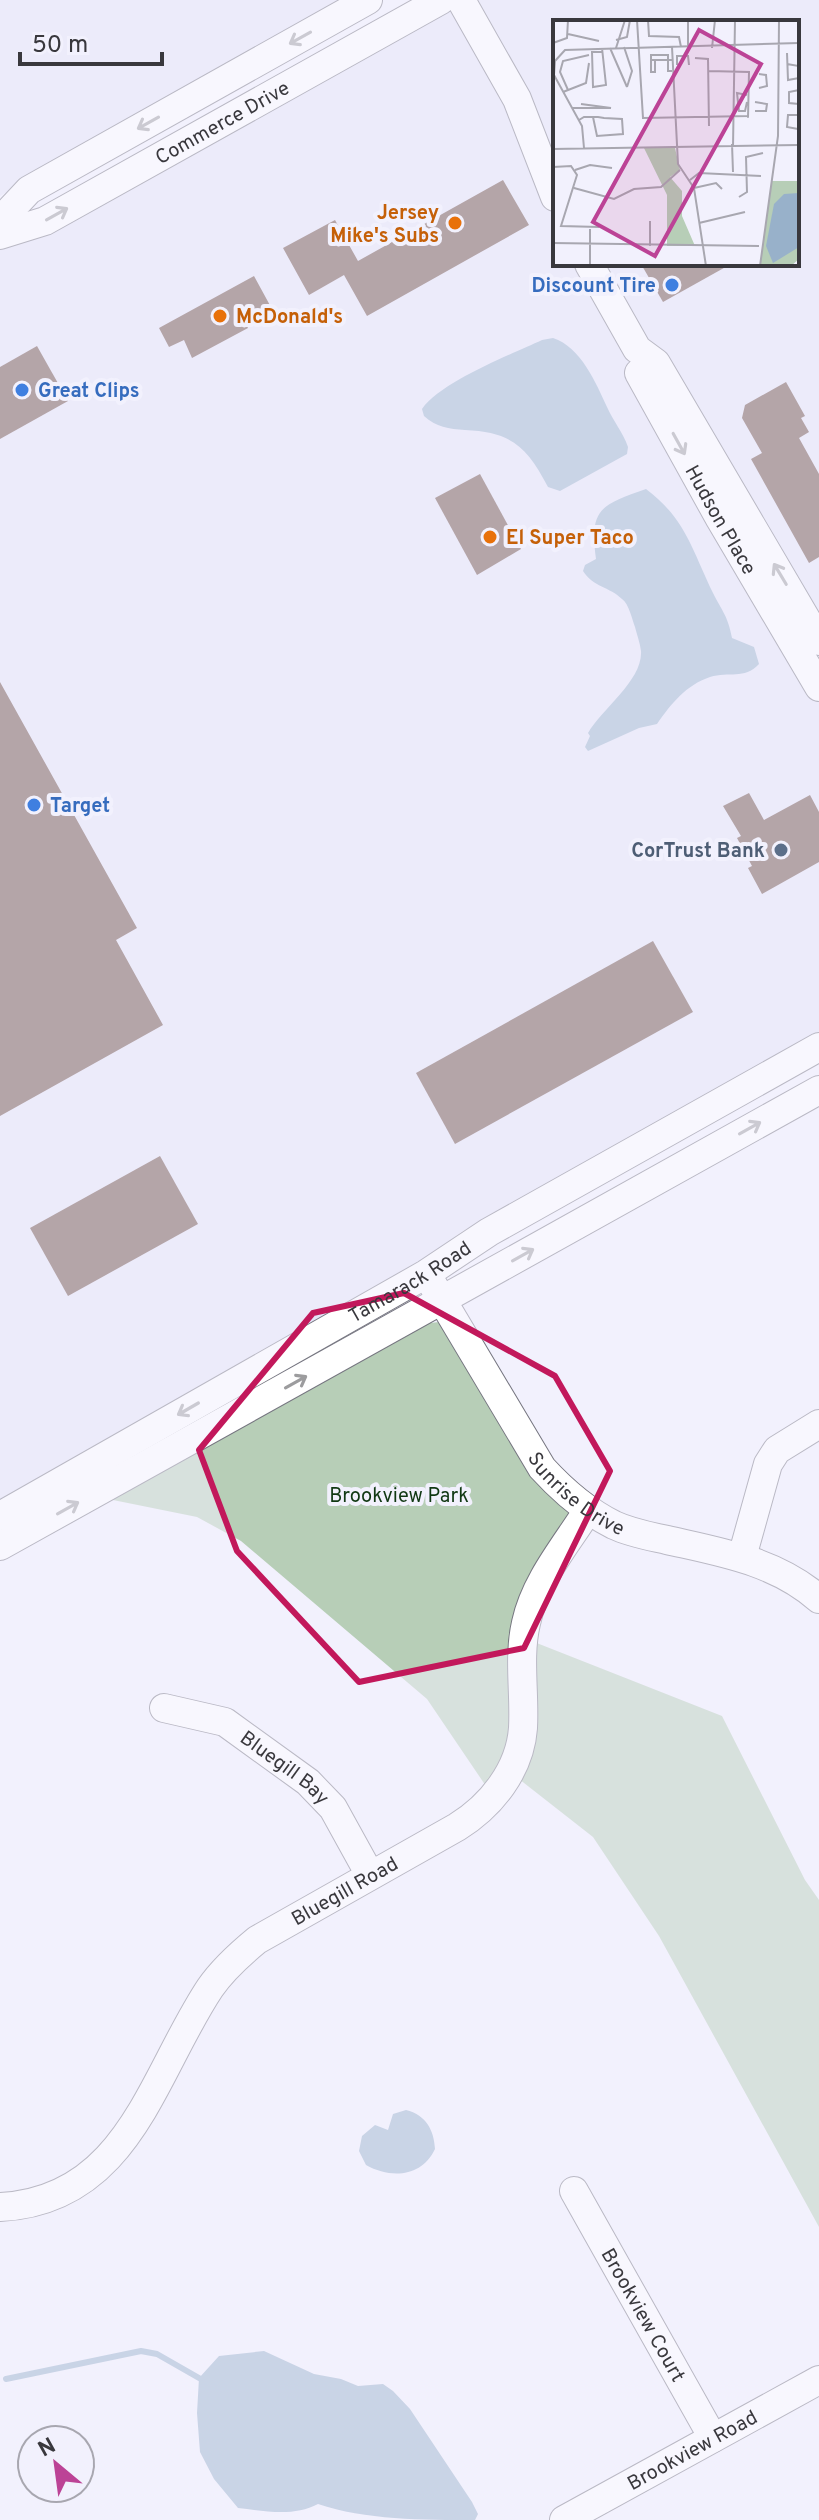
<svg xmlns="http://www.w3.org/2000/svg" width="819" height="2520" viewBox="0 0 819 2520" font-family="Overpass,sans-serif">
<rect width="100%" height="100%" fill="#f2f1fd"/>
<!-- built -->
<g fill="#e4e4f7" fill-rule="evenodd">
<polygon points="0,0 342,0 85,144 0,196"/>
<path d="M441,0H819V641L807,619L819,687V1033L461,1232L397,1282L0,1503V235ZM555,22H797V264H555Z"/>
</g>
<!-- green -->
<polygon fill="#b7ceb7" points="456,1320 588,1510 524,1638 722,1716 805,1880 819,1900 819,2227 659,1936 593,1837 510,1772 494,1798 427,1699 241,1541 197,1517 108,1499 422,1324"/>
<!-- water -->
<g fill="#98b1ca">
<path d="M553,338C581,347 596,383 607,407C613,421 623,432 628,447L627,454L560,491L548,487C527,447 512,432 465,430C449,429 436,427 424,416L422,409C442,381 510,355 542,340Z"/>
<path d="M646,489C686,519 692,550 713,593C722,611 728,616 732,638L754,647L759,664C744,680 729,671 710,677C686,685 671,704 657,724L639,728L588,751L585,747L590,736L588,733C602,709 643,680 641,651C640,643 637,635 635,627C632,619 629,604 622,599C610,587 593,587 583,571L585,565L596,559C589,508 601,505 646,489Z"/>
<path d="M406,2110C426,2115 434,2130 435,2149C422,2177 391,2179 366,2165L359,2151L362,2136L375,2125L388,2130L393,2114Z"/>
<path d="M264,2351L314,2374L341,2379L358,2386L383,2384L393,2391L410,2409L472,2502L478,2514L475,2520C423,2520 365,2520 318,2504C294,2517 265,2511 238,2508L214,2479L200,2452L197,2413L199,2378L219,2356Z"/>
</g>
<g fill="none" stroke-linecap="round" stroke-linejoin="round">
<!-- stream -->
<polyline stroke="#98b1ca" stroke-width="6" points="6,2379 141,2351 157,2354 199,2378"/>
</g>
<!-- building -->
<g fill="#694940">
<polygon points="503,180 529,225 367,316 344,275 309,295 283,248 335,220 358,261"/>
<polygon points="641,264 731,264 663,302"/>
<polygon points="254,276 272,309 246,324 248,328 192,358 184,340 169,347 159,328"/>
<polygon points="37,346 68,401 0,439 0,367"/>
<polygon points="786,382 805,416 801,418 809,432 799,438 819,474 819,557 809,563 751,459 762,453 742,418 745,405"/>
<polygon points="480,474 521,549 477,575 435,498"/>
<polygon points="0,682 137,928 116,940 163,1025 0,1116"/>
<polygon points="749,793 764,820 810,795 819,812 819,862 762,894 748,868 752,866 737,838 741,836 723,806"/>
<polygon points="653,941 693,1012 455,1144 416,1073"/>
<polygon points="160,1156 198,1224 68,1296 30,1228"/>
</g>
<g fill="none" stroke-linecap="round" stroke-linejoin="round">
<!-- minor casing -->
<g stroke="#767680" stroke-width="30">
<g id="minor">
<polyline points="461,0 517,99 555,197"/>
<polyline points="0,221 29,190 368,0"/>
<path id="s1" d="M0,235L45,221L441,0"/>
<polyline points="589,264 637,349 656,363 819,641"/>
<path id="s2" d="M639,373L720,519L819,687"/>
<path id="s3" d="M433,1285L542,1468C563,1491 586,1511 614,1525C631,1533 649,1536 667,1540C720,1552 776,1561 819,1599"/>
<path id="s4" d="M0,1516L426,1274L489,1232L819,1047"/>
<polyline points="0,1546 819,1090"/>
<polyline points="742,1557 768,1464 777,1450 819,1424"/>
<path id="s5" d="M164,1708L225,1722L308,1782L333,1808L370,1875"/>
<path id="s6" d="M574,2191L713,2438"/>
<path id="s7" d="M0,2207C128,2201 152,2075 210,1988C223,1969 240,1954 257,1940L457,1827C491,1806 520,1770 523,1728C525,1693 518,1657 526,1623C535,1581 566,1545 588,1510"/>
<path id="s8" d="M564,2520L819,2380"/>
</g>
</g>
<!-- minor -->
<use href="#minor" stroke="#fff" stroke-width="28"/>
</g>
<!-- one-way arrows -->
<defs><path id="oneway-shaft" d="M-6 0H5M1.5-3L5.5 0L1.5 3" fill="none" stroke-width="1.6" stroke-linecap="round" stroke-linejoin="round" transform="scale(2)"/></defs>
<g stroke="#9c9c9e">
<use href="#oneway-shaft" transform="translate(300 38) rotate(151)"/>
<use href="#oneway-shaft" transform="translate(148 123) rotate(151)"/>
<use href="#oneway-shaft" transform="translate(57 214) rotate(-29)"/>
<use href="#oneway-shaft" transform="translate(679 444) rotate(61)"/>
<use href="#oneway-shaft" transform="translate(780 574) rotate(-121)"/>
<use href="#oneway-shaft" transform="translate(750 1128) rotate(-29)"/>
<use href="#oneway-shaft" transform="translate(523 1255) rotate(-29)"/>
<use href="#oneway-shaft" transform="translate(296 1382) rotate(-29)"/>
<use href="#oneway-shaft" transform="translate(188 1409) rotate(150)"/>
<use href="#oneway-shaft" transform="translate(68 1508) rotate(-29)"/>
</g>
<!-- marked area -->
<path d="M0 0H819V2520H0ZM404,1293L555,1376L610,1471L524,1648L359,1682L237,1551L199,1450L313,1313Z" fill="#f2f1fd" fill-opacity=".55" fill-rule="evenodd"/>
<path fill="none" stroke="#c2185b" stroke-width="6" stroke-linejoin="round" d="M404,1293L555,1376L610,1471L524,1648L359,1682L237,1551L199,1450L313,1313Z"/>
<!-- markers -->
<g fill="#e8710a" stroke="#f2f1fd" stroke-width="3">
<circle cx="455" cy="223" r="8"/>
<circle cx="220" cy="316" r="8"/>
<circle cx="490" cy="537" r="8"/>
</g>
<g fill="#3f7fe0" stroke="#f2f1fd" stroke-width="3">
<circle cx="672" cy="285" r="8"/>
<circle cx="22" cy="390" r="8"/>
<circle cx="34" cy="805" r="8"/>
</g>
<circle fill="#5c6f8a" stroke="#f2f1fd" stroke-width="3" cx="781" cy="850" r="8"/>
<g text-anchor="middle" stroke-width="8" stroke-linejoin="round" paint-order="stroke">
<!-- street labels -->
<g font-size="20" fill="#39383d" stroke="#f2f1fd">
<text dy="7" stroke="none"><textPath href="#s1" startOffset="250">Commerce Drive</textPath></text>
<text dy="7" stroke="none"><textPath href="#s2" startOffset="168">Hudson Place</textPath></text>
<text dy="7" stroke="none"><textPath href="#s4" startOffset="472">Tamarack Road</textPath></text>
<text dy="7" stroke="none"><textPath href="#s3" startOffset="256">Sunrise Drive</textPath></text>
<text dy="7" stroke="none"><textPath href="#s5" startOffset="138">Bluegill Bay</textPath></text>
<text dy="7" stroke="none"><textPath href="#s7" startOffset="488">Bluegill Road</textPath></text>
<text dy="7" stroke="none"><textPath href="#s6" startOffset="142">Brookview Court</textPath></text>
<text dy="7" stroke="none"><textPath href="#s8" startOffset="146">Brookview Road</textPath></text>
</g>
<!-- food labels -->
<g font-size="20" font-weight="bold" fill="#c56008" stroke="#f2f1fd" text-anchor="start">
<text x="439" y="219" text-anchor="end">Jersey<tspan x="439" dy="23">Mike's Subs</tspan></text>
<text x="236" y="323">McDonald's</text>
<text x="506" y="544">El Super Taco</text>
</g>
<!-- shop labels -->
<g font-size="20" font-weight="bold" fill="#366cbe" stroke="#f2f1fd" text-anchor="start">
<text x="656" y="292" text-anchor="end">Discount Tire</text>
<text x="38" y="397">Great Clips</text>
<text x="50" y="812">Target</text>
</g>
<!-- service labels -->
<g font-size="20" font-weight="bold" fill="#4e5e75" stroke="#f2f1fd" text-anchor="end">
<text x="765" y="857">CorTrust Bank</text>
</g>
<!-- park labels -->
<g font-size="20" fill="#103813" stroke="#f2f1fd">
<text x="399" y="1502">Brookview Park</text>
</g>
</g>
<!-- overview -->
<g transform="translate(553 20)">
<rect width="246" height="246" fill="#f2f1fd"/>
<path d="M91,128H122L127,150L117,157L129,171V196L142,226H114V175ZM219,161H246V239L238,246H207Z" fill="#b7ceb7"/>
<path d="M246,173V227L220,243L213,226L221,184L231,174Z" fill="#98b1ca"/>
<path fill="none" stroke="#a8a7b0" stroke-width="2" d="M84,0L90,98L196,96M95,0L96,16L126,17L128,27M15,14L46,21M63,20L74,17L77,0M0,23L14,18L15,0M71,27L79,51L74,67M119,27L125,144L141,168L153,246M135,27V0M49,28L53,65L40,67L39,32H49M57,28L74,67M63,28L72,0M159,28L162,0M234,33L235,60L246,58M142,38L155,39L156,106M98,40V52H102V40M119,40H98V35H115V51H119M234,44L246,46V64M124,45V36H135L136,45M156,51L196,52L195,98M206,68L214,66L213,55L206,54M15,70L7,52L10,41L36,35M10,72L33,63L36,43M194,82L192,91H186L184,73L194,75M202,82L214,84L213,91H202M246,84L236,83V72L246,70M19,88H58L28,84M244,95H235L234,107L245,109M26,100L31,97H45L51,98L69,99L70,114L44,116L40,97M179,124L180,152M180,127L182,0M31,128L29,106L1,55L2,41L12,30L246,23M0,129L246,125M0,147L18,146L24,155L8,206L46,207M22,150L37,145L59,148M137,160L146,153L208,156M21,168L61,179L81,169L108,167L127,150M141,168L163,163L169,169M186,177L194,172L193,137L210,133M97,201V226M146,203L192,192M0,223L206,226M37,246V209M207,246L225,116L226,0"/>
<path fill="#bc4396" fill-opacity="0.15" stroke="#bc4396" stroke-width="4" d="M146,10L208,44L102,236L40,202Z"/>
<rect width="246" height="246" fill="none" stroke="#39383d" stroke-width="4"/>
</g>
<!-- north arrow -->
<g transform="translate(56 2464) rotate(331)"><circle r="38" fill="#f2f1fd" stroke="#a8a7b0" stroke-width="2"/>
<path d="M0-6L14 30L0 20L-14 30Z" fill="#bc4396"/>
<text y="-12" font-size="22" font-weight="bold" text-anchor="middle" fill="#39383d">N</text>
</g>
<!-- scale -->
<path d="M20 52v12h142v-12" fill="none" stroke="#39383d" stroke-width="4"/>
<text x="32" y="52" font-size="24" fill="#39383d" stroke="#f2f1fd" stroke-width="6" paint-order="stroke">50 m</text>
</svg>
